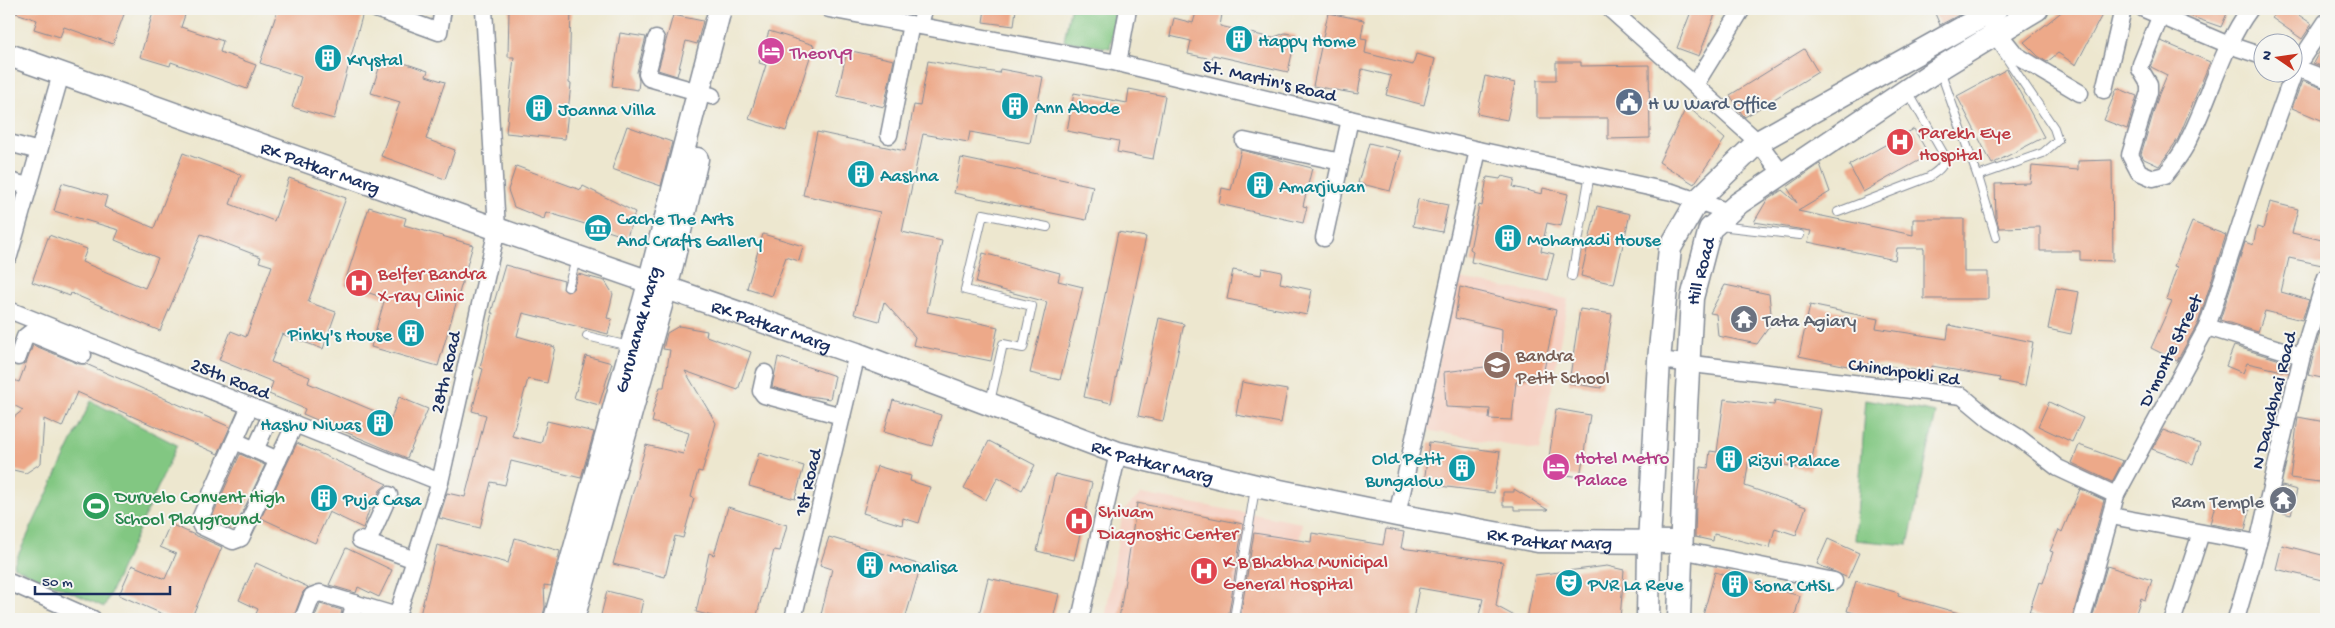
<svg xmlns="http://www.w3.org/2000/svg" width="2335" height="628" viewBox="0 0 2335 628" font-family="'Gochi Hand',sans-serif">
<rect width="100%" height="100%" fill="#f6f6f2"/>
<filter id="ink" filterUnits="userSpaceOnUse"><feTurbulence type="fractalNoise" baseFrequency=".02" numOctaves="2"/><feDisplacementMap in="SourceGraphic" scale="10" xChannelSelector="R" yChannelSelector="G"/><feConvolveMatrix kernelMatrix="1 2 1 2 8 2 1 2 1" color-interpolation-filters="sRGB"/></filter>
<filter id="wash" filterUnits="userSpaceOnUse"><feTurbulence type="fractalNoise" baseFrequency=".0096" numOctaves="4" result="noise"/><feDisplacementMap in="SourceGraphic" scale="20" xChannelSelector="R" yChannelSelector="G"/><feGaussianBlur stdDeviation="1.12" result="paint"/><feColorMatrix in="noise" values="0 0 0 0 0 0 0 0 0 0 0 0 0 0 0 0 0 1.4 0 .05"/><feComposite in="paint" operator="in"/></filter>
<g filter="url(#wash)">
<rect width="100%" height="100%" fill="#ede7cf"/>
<!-- built -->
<g fill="#f6d2c4">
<polygon points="1454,278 1568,299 1540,451 1426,430"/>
<polygon points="1141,494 1302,523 1288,619 1105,619 1123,511"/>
</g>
<!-- green -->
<g fill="#82c782" stroke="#4e7b70">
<polygon points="1070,9 1116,9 1110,48 1064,41"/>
<polygon points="1866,399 1936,413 1908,545 1855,540"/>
<polygon points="91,401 177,445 104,607 13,566"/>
</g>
<g id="blocks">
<!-- building -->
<g fill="#eda989">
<polygon points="10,9 126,9 113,44 64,27 60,37 34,29 37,20 10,11"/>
<polygon points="154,9 187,9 181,27 223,41 220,52 256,65 247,89 171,62 170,66 140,57"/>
<polygon points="278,9 364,9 334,119 292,107 301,77 260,63"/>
<polygon points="509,9 571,9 569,83 571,84 565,139 506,133 514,57 508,57"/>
<polygon points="985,9 1016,9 1014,26 983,22"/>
<polygon points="1197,9 1222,14 1220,26 1272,38 1285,33 1296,35 1288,72 1213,55 1212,59 1188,54 1191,41 1170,36 1174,18 1193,23"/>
<polygon points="1692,9 1717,9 1699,56 1677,48"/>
<polygon points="1933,9 1970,9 1940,25"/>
<polygon points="2065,9 2105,9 2076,65 2058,53 2047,62 2038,56 2024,42"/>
<polygon points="2176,9 2229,9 2221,27 2175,11"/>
<polygon points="2278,9 2290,9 2312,24 2302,39 2272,18"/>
<polygon points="1328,13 1364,20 1361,38 1367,39 1365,53 1413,65 1416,54 1435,59 1424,105 1386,95 1391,76 1362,69 1358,94 1313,86"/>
<polygon points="673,15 703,21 697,44 686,41 677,76 658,70"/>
<polygon points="769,31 814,45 786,131 749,119 766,65 759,63"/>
<polygon points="620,33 646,37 637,72 639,81 638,90 612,86"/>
<polygon points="2326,40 2326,68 2313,63"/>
<polygon points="2161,41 2210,62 2178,139 2159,166 2144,159 2141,154 2159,94 2167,75 2151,67"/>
<polygon points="1804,49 1818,72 1745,117 1742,114 1730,95"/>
<polygon points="847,50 894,60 884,107 837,96"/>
<polygon points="383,56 428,71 426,76 445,82 426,139 455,150 445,179 381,156 400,102 371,93"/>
<polygon points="928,61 999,73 1000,69 1043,77 1030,143 970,132 968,142 923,134 902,232 942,241 927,312 998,327 991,361 913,345 915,337 884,302 879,321 854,314 880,212 803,195 817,132 905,151 914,105 920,106"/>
<polygon points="1556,62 1581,62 1581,66 1649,65 1650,138 1608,139 1608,118 1537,118 1537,80 1556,80"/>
<polygon points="2007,69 2044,137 1992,164 1957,96"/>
<polygon points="1485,76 1515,83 1507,120 1477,114"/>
<polygon points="2302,81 2326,89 2326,122 2292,108"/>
<polygon points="2117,88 2137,96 2127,129 2104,120"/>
<polygon points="1129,89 1165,96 1153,159 1117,152 1119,141 1067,131 1074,93 1127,103"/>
<polygon points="1687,106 1725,139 1694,184 1659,162"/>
<polygon points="627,126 672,142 661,186 612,169"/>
<polygon points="1914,129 1929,155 1863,192 1849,165"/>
<polygon points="1369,143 1401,151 1390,191 1358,183"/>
<polygon points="1241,150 1312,168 1303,206 1307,207 1303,223 1219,204 1222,188 1231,190"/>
<polygon points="183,153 241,175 230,204 274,221 289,178 346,198 308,302 336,312 323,349 282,334 271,362 310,377 308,383 391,418 399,397 428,409 407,458 303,414 305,409 269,394 273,382 219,360 231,331 246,337 272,266 259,262 261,257 201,234 160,331 71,293 70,296 32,282 49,235 87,249 82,262 145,288 158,258 115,240 119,230 54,211 62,183 107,196 104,207 154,228"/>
<polygon points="961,158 1093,186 1086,220 954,193"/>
<polygon points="2112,160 2113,261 2080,260 2080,251 2040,251 2040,227 1999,228 1996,217 1995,184 2030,183 2032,166 2078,170 2078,161"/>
<polygon points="1820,164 1830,192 1798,211 1913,235 1913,219 1964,219 1964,272 1988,272 1988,299 1924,299 1924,248 1897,248 1895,260 1808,242 1811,231 1754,222 1767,200 1782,190 1797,203 1787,187"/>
<polygon points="516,166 581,190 583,186 635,212 627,237 546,212 544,219 514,207 508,190"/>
<polygon points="1502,176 1515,179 1513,187 1542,194 1543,188 1568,194 1561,226 1547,223 1541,251 1554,254 1547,280 1471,262 1473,251 1470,249 1479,205 1482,206 1487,177 1500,179"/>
<polygon points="1418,199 1448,205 1442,232 1413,226"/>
<polygon points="2270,202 2298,209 2292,233 2326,241 2326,249 2322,265 2289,258 2281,292 2309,300 2302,320 2265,311 2258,332 2220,320 2245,242 2253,245 2257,227 2263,229"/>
<polygon points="1597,206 1630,214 1614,284 1581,276"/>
<polygon points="369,207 406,218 404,225 473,245 438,366 371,347 385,298 344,285"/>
<polygon points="2192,222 2226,235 2198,323 2177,361 2151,348 2172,301 2166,299 2177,267 2174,266"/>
<polygon points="1118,232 1146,237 1111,403 1084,397"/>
<polygon points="763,234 803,246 799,261 786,257 772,296 747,288"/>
<polygon points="983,253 1060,273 1058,281 1083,287 1060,380 1030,373 1047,302 976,283"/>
<polygon points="505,265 564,281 563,289 567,292 573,289 578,274 605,281 613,294 607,318 612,319 608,334 523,313 517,336 555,347 547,383 528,379 512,436 541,443 547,421 594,432 581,478 511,461 505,485 491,482 480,528 439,518 447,493 465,497 486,415 472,411 483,369 480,368 493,313 491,313"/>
<polygon points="1262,268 1282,272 1280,283 1312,290 1307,315 1227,299 1233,270 1261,275"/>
<polygon points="1725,285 1769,294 1772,323 1757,344 1718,336 1716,314 1710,313"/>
<polygon points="1460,287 1556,310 1543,375 1516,382 1512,420 1489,419 1490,409 1446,407 1444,372 1501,365 1502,329 1455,318"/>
<polygon points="2056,288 2079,292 2071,334 2048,329"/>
<polygon points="1810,305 1878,319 1876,328 1947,339 1949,325 2033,342 2025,386 1999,381 2000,378 1932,366 1931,373 1869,363 1867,370 1799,356"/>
<polygon points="1580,309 1612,314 1601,388 1569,383"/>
<polygon points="1159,318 1184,324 1163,421 1138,416"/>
<polygon points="2322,324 2326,324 2326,379 2308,375"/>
<polygon points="679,326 707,331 706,336 751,352 738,390 685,371 716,423 702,472 698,471 691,497 694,498 683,538 675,536 665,577 613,564 646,445 683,454 689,433 652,422 654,415 652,414 660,387 664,387 670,350 663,349 667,333"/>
<polygon points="33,345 79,364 86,364 230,427 218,454 77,392 62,427 44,419 41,463 26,473 9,469 9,421 23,410 9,403 9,391 14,380 19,382"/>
<polygon points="2234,346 2290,363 2287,372 2247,363 2243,373 2226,366"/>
<polygon points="586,356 612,363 599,405 574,398"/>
<polygon points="778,357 835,376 830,399 801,395 772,387"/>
<polygon points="1242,382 1287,390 1281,423 1236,415"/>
<polygon points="1724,399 1774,405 1775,400 1821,409 1810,470 1749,458 1745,486 1806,507 1796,535 1775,528 1770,548 1714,534 1713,541 1695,537 1696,504 1701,467 1708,468 1710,451 1717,452"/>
<polygon points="893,400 941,415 932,446 884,432"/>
<polygon points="2049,402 2083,418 2072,442 2038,426"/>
<polygon points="1556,409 1590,415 1580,477 1547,472"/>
<polygon points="2298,417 2325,422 2320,449 2326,450 2326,483 2290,478"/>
<polygon points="2163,430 2200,444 2193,464 2152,449"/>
<polygon points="989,441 1035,465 1022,490 998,477 986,500 964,488"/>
<polygon points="1429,442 1500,452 1494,493 1424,484"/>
<polygon points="297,443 387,484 380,490 375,502 372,502 363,528 329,512 315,543 261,518"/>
<polygon points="2079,445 2123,461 2112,482 2072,463"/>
<polygon points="759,453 804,466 795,499 749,486"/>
<polygon points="240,454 265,465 235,528 231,526 230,528 211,519"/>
<polygon points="877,466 911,476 910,481 930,487 919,523 903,518 902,525 863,513"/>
<polygon points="1055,474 1092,483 1074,560 1037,551"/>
<polygon points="2282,486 2297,490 2291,515 2276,511"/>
<polygon points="1514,489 1524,495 1548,510 1514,510 1514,506 1503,506 1503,492 1514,492"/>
<polygon points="2080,489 2104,500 2072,619 2053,619 2029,612 2039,582 2043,583 2053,552 2050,551 2059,530 2062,532"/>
<polygon points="2216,501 2250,510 2245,530 2210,524"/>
<polygon points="1137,503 1243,524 1228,619 1119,619"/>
<polygon points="728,507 787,525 780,551 774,550 756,619 724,619 696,612 709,553 714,555"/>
<polygon points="170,524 222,547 191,619 174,619 119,595 132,565 165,579 176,554 160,547"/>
<polygon points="1386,529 1404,532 1401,548 1503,562 1496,606 1520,619 1478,619 1483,599 1419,588 1413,619 1240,619 1254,533 1311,542 1312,533 1383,545"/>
<polygon points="829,537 921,565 905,619 820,619 832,569 820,565"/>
<polygon points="515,538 560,551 551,586 544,585 545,607 542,619 419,619 437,545 508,563"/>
<polygon points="1828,539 1859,553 1848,578 1817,564"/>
<polygon points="2282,545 2326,556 2326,581 2276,569"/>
<polygon points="346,548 392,570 379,597 358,587 356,593 329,585"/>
<polygon points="256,563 308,587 303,592 293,619 286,619 274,613 271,619 268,619 256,614 258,609 239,600"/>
<polygon points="1607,566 1624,570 1620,619 1527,619 1535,575"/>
<polygon points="2107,566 2152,580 2145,600 2141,598 2134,619 2092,619"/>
<polygon points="1715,572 1800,596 1794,619 1702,619"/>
<polygon points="988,578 1059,594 1053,619 978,619"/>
<polygon points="1856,581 1899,593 1898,596 1966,615 1965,619 1876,619 1847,611"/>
<polygon points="607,591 643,600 639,619 600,619"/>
<polygon points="320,604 342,610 340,619 314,619"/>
</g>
</g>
</g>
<g filter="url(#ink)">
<use href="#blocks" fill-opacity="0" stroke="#848b96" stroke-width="1"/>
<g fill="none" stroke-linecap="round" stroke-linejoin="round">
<!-- lane casing -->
<g stroke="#848b96" stroke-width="10">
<g id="lane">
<polyline points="1940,70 1979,180 1996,237"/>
<polyline points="1978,176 2043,153 2058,140 2054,128 1993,38"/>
<path d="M1838,212L1929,177C1939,170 1946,166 1943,153L1908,92"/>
<polyline points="1719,226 1800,235"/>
<polyline points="1572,276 1590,174"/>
<polyline points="568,287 576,260"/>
<polyline points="587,336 629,346"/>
<polyline points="990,402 1003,344 1023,348 1032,306 965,290 983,214 1047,227"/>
<polyline points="1234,619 1255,488"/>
</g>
</g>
<!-- street casing -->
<g stroke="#848b96" stroke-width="19">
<g id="street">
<polyline points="376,9 439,32 443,9"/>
<polyline points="829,9 1118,63 1478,150 1672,192 1729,212"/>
<polyline points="1610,9 1758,142 1782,174"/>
<polyline points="2144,9 2229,45 2262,56"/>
<path d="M2161,15L2141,64L2140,69L2149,84V92L2130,155L2139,172L2153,178L2165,175C2173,165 2182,154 2187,143C2210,99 2221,48 2250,9"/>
<polyline points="1992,25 2016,55 2080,93"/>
<polyline points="920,26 924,9"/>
<polyline points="656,39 647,74 649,78 712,96"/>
<polyline points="1118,63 1128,9"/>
<polyline points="2292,66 2326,79"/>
<polyline points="1695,85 1742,9"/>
<polyline points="2104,90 2123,9"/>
<polyline points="889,135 911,24"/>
<polyline points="1244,141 1341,162"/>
<polyline points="9,143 39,151"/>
<polyline points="9,181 28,186"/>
<polyline points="1324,238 1350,119"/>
<polyline points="9,256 61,74"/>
<polyline points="9,310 440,482"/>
<polyline points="2207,327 2302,356"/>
<polyline points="18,357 25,337 30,333 83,355"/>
<polyline points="1659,360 1962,396 1992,421 2018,437 2058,468 2116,495"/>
<polyline points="765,373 761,391 764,395 842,416"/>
<polyline points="250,406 199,521 201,526 233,541 241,538 295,424"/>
<polyline points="235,441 278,460"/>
<polyline points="255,450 271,415"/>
<polyline points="1397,515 1478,150"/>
<polyline points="2111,516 2258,543"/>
<polyline points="360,540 415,560"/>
<polyline points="368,542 389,495"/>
<polyline points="1681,550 1834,581"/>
<polyline points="9,582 93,619"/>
<polyline points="303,619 312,596 320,593 397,616"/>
<polyline points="350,619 355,603"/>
<polyline points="396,619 440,482 497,229 484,9"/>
<polyline points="793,619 857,354"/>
<polyline points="1080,619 1118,453"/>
<polyline points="2082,619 2116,495 2207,327 2254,183 2296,67 2326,22"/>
<polyline points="2173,619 2201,533"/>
<polyline points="2236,619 2258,543 2302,356 2326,277"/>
</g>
</g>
<!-- secondary casing -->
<g stroke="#848b96" stroke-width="25">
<g id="secondary">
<path id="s1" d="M9,55L497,229L857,354L1118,453L1256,486L1397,515L1538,541L1681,542"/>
<path id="s2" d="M555,619L645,298L720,9"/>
<polyline points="573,619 670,273 697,159"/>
<polyline points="1648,619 1649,543 1659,360 1670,248 1698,200 1758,142 1996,9"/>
<path id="s3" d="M1679,619L1686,408L1692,298L1710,229L1739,203L1782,174L1940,68L2037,9"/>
</g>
</g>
<!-- lane -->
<use href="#lane" stroke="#fff" stroke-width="8"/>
<!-- street -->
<use href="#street" stroke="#fff" stroke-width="16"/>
<!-- secondary -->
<use href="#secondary" stroke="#fff" stroke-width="22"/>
</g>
</g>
<!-- icons -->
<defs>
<g id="building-disc" transform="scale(1.4375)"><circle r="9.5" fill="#0f9aa8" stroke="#f6f6f2"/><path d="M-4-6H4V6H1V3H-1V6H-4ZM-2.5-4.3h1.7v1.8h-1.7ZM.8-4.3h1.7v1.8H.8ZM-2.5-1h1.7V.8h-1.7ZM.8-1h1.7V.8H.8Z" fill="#fff"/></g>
<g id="hotel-disc" transform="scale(1.4375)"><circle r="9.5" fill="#d1479c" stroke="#f6f6f2"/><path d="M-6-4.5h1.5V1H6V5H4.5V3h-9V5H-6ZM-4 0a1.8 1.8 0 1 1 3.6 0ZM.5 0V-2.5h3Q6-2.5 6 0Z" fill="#fff"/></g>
<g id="civic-disc" transform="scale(1.4375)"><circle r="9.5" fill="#5c6f8a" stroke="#f6f6f2"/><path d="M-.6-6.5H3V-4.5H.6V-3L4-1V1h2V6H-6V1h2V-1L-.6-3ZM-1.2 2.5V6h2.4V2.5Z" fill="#fff"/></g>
<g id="hospital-disc" transform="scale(1.4375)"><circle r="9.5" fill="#e0444e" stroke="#f6f6f2"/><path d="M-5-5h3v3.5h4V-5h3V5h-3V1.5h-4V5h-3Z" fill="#fff"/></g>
<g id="museum-disc" transform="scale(1.4375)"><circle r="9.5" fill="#0f9aa8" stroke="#f6f6f2"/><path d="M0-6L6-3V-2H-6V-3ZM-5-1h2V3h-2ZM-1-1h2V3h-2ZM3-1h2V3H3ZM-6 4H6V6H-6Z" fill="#fff"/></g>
<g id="temple-disc" transform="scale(1.4375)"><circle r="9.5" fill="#6b7280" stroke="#f6f6f2"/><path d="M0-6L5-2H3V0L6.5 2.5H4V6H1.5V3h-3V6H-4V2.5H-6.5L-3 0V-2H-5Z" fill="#fff"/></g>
<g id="school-disc" transform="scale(1.4375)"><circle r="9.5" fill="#8d6e63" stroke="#f6f6f2"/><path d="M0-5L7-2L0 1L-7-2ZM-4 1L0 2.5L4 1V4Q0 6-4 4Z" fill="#fff"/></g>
<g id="stadium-disc" transform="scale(1.4375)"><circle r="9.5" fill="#2e9e5b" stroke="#f6f6f2"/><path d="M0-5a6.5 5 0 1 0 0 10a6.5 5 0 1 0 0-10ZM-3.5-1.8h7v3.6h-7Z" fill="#fff"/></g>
<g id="theatre-disc" transform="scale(1.4375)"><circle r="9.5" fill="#0f9aa8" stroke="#f6f6f2"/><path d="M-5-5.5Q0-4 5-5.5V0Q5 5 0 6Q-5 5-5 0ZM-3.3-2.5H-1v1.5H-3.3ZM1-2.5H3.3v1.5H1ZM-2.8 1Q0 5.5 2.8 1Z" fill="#fff"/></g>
</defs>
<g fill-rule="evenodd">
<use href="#building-disc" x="1239" y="39"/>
<use href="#hotel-disc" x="771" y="51"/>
<use href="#building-disc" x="328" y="58"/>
<use href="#civic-disc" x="1629" y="102"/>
<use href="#building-disc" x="1015" y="106"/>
<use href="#building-disc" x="539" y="108"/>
<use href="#hospital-disc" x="1900" y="142"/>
<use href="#building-disc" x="861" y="174"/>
<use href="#building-disc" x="1260" y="185"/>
<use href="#museum-disc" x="598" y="228"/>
<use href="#building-disc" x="1508" y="238"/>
<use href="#hospital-disc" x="359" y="283"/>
<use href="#temple-disc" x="1744" y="319"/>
<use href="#building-disc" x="411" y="333"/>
<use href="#school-disc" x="1497" y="365"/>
<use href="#building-disc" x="380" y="423"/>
<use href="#building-disc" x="1729" y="459"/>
<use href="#hotel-disc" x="1556" y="467"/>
<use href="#building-disc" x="1462" y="468"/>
<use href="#building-disc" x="324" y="498"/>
<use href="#temple-disc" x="2283" y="500"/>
<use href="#stadium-disc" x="96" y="506"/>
<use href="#hospital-disc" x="1079" y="521"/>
<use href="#building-disc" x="870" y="565"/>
<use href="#hospital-disc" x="1204" y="571"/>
<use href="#theatre-disc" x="1569" y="583"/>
<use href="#building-disc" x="1735" y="584"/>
</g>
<g text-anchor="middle" stroke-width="4" stroke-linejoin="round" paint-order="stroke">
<!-- culture labels -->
<g font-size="19" fill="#0d838f" stroke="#f6f6f2" text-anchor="start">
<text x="1258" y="46">Happy Home</text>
<text x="347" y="65">Krystal</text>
<text x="1034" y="113">Ann Abode</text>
<text x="558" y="115">Joanna Villa</text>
<text x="880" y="181">Aashna</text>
<text x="1279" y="192">Amarjiwan</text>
<text x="617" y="224">Cache The Arts<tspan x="617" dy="22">And Crafts Gallery</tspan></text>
<text x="1527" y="245">Mohamadi House</text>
<text x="392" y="340" text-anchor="end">Pinky's House</text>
<text x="361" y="430" text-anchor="end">Hashu Niwas</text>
<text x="1443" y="464" text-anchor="end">Old Petit<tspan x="1443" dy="22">Bungalow</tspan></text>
<text x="1748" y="466">Rizvi Palace</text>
<text x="343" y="505">Puja Casa</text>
<text x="889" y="572">Monalisa</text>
<text x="1588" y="590">PVR La Reve</text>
<text x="1754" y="591">Sona CHSL</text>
</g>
<!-- hotel labels -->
<g font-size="19" fill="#b23c85" stroke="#f6f6f2" text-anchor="start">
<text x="790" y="58">Theory9</text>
<text x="1575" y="463">Hotel Metro<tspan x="1575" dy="22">Palace</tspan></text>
</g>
<!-- street labels -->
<g font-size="19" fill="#1b2f5e" stroke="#f6f6f2">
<text transform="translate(1270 79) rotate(13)" y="7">St. Martin's Road</text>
<text dy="7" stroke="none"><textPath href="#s1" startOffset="331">RK Patkar Marg</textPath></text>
<text dy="7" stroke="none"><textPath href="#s3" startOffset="349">Hill Road</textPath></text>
<text dy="7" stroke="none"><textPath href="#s1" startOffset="809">RK Patkar Marg</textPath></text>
<text dy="7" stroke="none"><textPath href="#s2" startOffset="301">Gurunanak Marg</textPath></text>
<text transform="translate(2169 350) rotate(-64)" y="7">D'monte Street</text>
<text transform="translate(1904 370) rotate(8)" y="7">Chinchpokli Rd</text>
<text transform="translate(444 372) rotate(-77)" y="7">28th Road</text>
<text transform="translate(231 377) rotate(22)" y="7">25th Road</text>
<text transform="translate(2272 400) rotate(-76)" y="7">N Dayabhai Road</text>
<text dy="7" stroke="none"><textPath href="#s1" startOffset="1214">RK Patkar Marg</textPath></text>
<text transform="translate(806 482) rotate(-76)" y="7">1st Road</text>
<text dy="7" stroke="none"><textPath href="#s1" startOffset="1619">RK Patkar Marg</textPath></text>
</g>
<!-- service labels -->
<g font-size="19" fill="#4e5e75" stroke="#f6f6f2" text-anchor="start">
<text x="1648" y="109">H W Ward Office</text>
</g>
<!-- health labels -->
<g font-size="19" fill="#be3a42" stroke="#f6f6f2" text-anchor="start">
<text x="1919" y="138">Parekh Eye<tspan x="1919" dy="22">Hospital</tspan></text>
<text x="378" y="279">Belfer Bandra<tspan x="378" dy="22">X-ray Clinic</tspan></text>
<text x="1098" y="517">Shivam<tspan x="1098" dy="22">Diagnostic Center</tspan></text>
<text x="1223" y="567">K B Bhabha Municipal<tspan x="1223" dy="22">General Hospital</tspan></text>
</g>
<!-- worship labels -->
<g font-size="19" fill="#5b616d" stroke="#f6f6f2" text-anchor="start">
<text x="1763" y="326">Tata Agiary</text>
<text x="2264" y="507" text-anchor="end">Ram Temple</text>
</g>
<!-- education labels -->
<g font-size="19" fill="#785e54" stroke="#f6f6f2" text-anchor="start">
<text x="1516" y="361">Bandra<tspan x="1516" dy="22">Petit School</tspan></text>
</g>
<!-- leisure labels -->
<g font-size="19" fill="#27864d" stroke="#f6f6f2" text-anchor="start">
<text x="115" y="502">Duruelo Convent High<tspan x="115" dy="22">School Playground</tspan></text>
</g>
</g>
<!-- margin -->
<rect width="2335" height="628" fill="none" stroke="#f6f6f2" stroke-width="30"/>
<!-- north arrow -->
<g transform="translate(2278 58) rotate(283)"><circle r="24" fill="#f6f6f2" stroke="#9ea6b7"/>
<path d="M0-4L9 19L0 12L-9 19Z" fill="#c8321e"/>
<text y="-8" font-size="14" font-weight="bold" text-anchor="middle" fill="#1b2f5e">N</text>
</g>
<!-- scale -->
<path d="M35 586v8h135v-8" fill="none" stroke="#1b2f5e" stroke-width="2.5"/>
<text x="42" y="586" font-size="15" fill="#1b2f5e" stroke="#f6f6f2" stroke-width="4" paint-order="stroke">50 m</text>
</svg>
